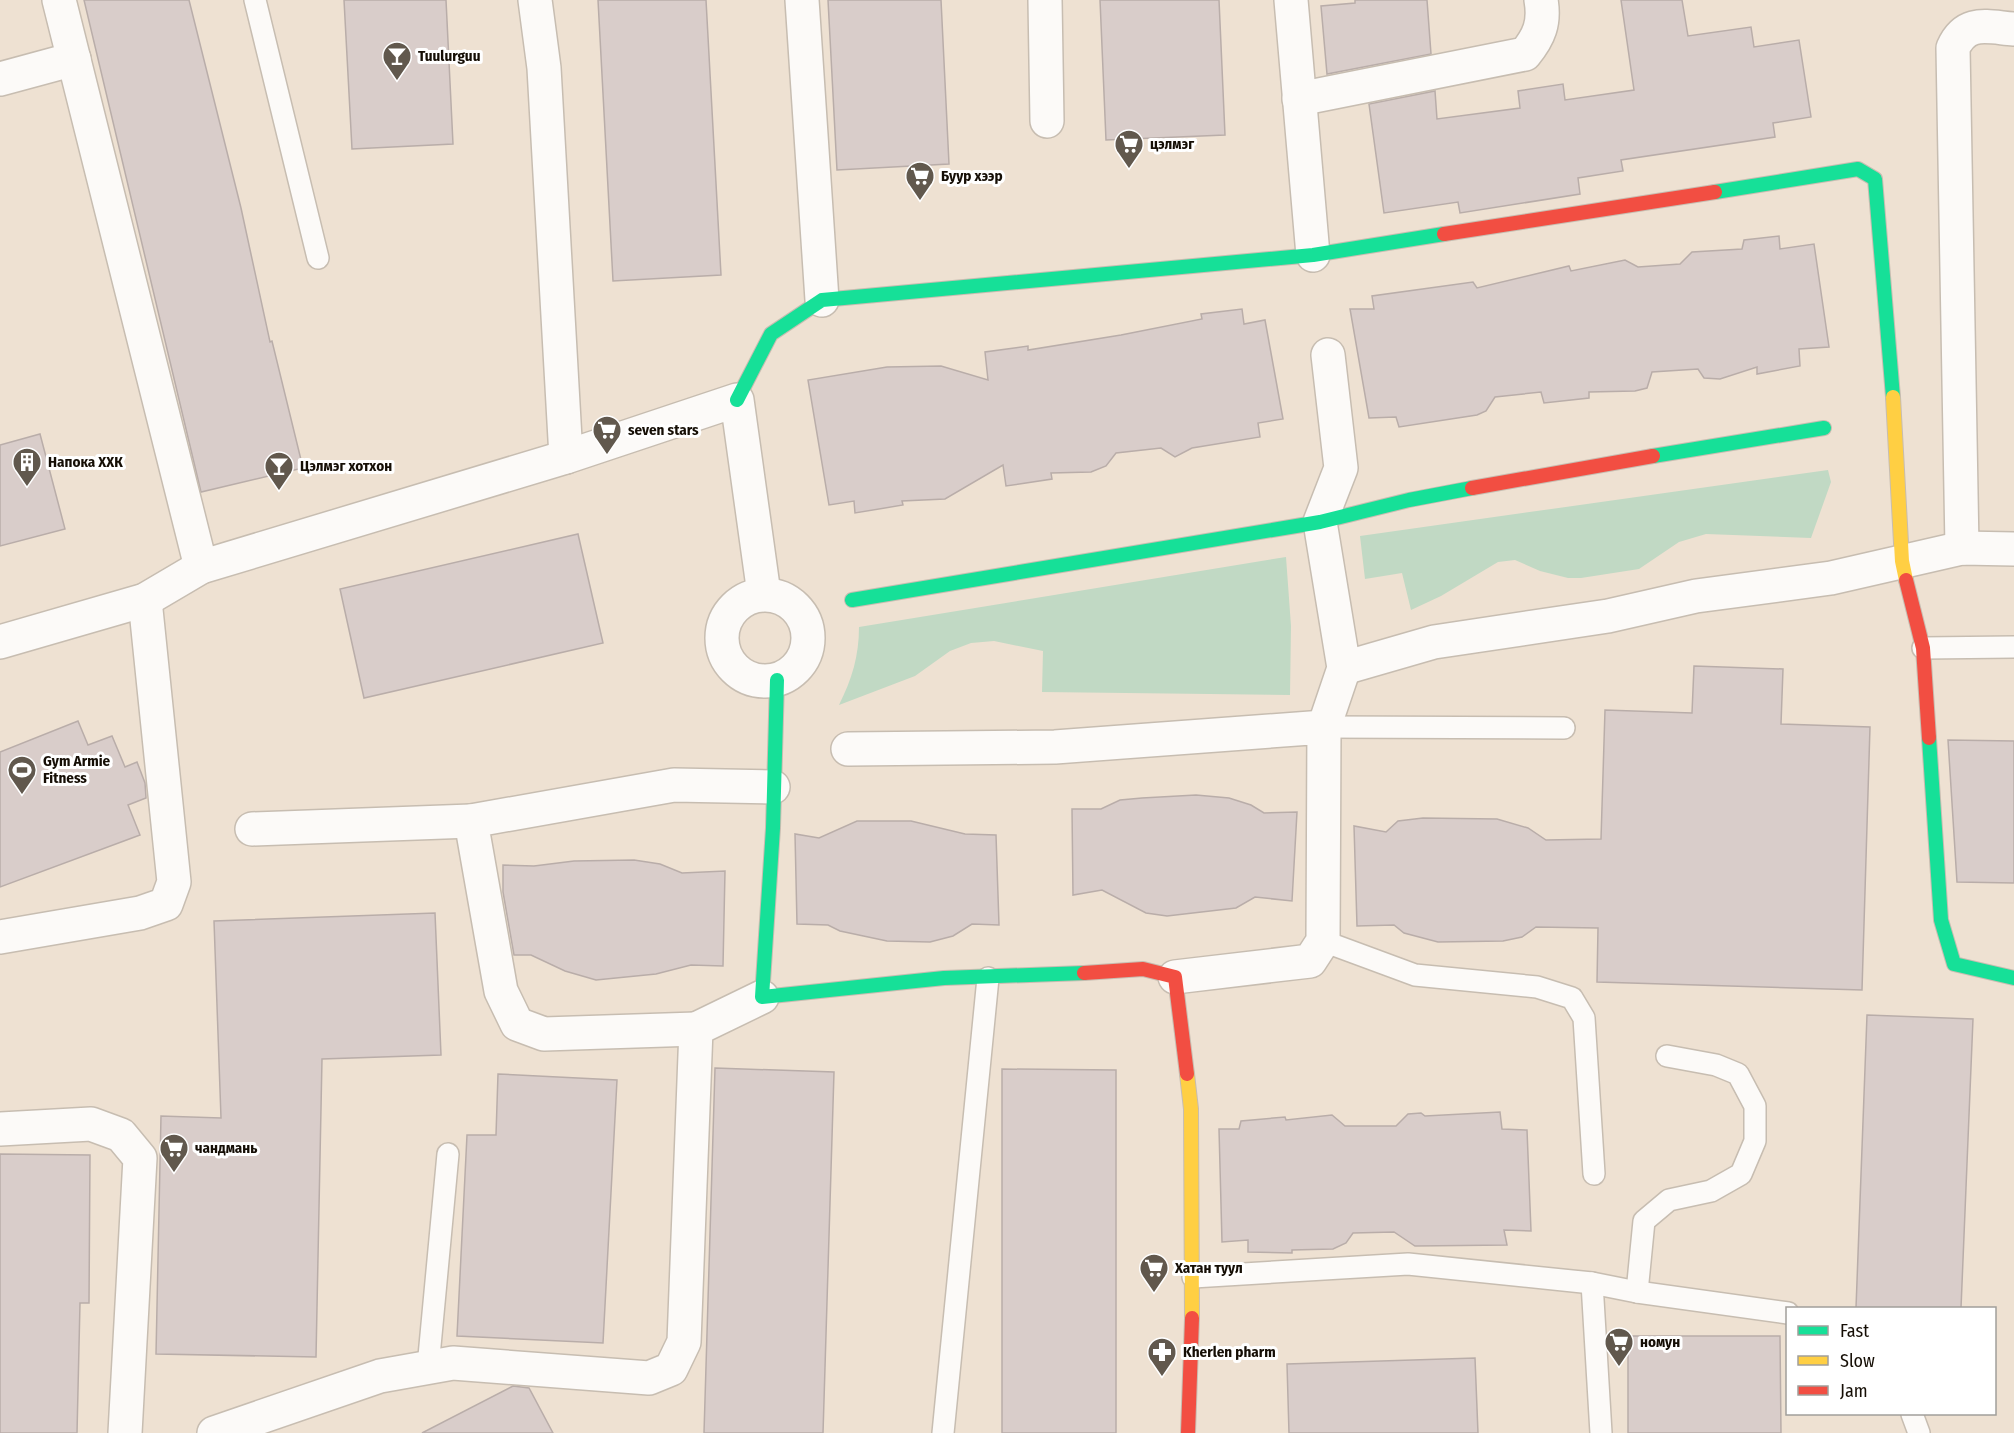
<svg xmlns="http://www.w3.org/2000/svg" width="2014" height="1433" viewBox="0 0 2014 1433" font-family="'Fira Sans Condensed',sans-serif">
<rect width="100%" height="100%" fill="#eee1d2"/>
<!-- green -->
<g fill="#c1d9c4">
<polygon points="1828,470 1831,482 1811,538 1706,534 1679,542 1639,569 1581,578 1568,578 1540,571 1515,560 1498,562 1441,596 1411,610 1402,573 1365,579 1360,536"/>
<path d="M1286,557L1291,626L1290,695L1042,692L1043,651L994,641L971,643L950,651L915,676L839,705C852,679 859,656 859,627Z"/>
</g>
<!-- building -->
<g fill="#d9cdca" stroke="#b9ada9" stroke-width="1.5">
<polygon points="84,0 189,0 241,208 270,342 272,341 303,468 201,492"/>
<polygon points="344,0 446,0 453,144 352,149"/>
<polygon points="598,0 706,0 721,275 613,281"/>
<polygon points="828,0 941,0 949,164 837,170"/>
<polygon points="1100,0 1219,0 1225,135 1106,140"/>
<polygon points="1355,0 1427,0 1431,54 1327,74 1321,6 1355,3"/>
<polygon points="1621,0 1682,0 1688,36 1751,27 1754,47 1799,40 1811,117 1773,123 1775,137 1621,160 1623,171 1578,178 1580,194 1460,213 1458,202 1384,213 1369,104 1435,91 1437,119 1520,108 1518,91 1563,84 1565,100 1634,90"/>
<polygon points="1779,236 1780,249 1814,244 1829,347 1799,349 1800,366 1757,374 1757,367 1720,379 1704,378 1698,369 1652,372 1647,388 1635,391 1589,392 1589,398 1544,403 1541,392 1495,397 1486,411 1477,415 1399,427 1396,417 1369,418 1350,309 1374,309 1372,296 1473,282 1477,288 1569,266 1571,271 1625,260 1638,267 1680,264 1692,252 1742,249 1744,240"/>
<polygon points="1242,309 1244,324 1265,320 1283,419 1258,423 1260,437 1192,448 1175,457 1161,448 1116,453 1106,466 1091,472 1051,473 1052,479 1006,486 1003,465 945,499 902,501 903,505 855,513 854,501 829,505 808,380 887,367 941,366 988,380 985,352 1028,346 1028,350 1121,335 1202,319 1201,314"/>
<polygon points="40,434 65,529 0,546 0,445"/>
<polygon points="578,534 603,643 364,698 340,589"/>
<polygon points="1694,666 1783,669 1781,724 1870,727 1862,990 1597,982 1598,928 1536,927 1522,937 1503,941 1438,942 1404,933 1394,925 1357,926 1354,826 1386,832 1398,821 1423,818 1497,819 1528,828 1546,840 1601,839 1605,710 1692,713"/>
<polygon points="78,721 88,745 112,736 125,767 137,762 145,783 146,798 128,805 140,835 0,887 0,752"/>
<polygon points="1948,740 2014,741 2014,883 1957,882"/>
<polygon points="1196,795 1229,798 1251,805 1264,813 1297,812 1292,901 1255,897 1236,908 1167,916 1146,913 1102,890 1073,895 1072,809 1101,809 1120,800 1142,798"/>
<polygon points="857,821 911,821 965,834 996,835 999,925 972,924 953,936 930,942 887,941 840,931 828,925 797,924 795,834 819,838"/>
<polygon points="634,860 660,864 682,873 725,871 723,966 691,965 656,974 596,980 565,971 531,955 514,955 503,892 503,865 534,866 574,861"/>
<polygon points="435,913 441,1055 322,1059 316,1357 156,1354 161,1116 221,1118 214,921"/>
<polygon points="1867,1015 1973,1019 1961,1308 1856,1308"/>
<polygon points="715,1068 834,1072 823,1433 704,1433"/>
<polygon points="1002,1069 1116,1070 1116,1433 1002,1433"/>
<polygon points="498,1074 617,1080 603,1343 457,1336 467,1135 496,1135"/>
<polygon points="1500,1112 1502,1129 1527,1130 1531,1231 1504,1230 1507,1245 1415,1246 1394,1232 1353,1233 1346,1243 1333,1249 1292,1250 1292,1253 1248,1252 1248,1240 1222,1242 1219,1129 1239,1129 1241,1121 1285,1117 1286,1120 1332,1115 1345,1126 1396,1126 1408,1114 1421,1113 1425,1116"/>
<polygon points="0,1154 90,1155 89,1303 80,1303 77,1433 0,1433"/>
<polygon points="1628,1336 1780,1336 1781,1433 1628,1433"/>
<polygon points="1475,1358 1478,1433 1289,1433 1287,1364"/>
<polygon points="513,1386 529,1388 553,1433 422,1433"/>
</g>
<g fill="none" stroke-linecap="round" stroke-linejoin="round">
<!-- lane casing -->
<g stroke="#c7bdb1" stroke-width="24">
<g id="lane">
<polyline points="255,0 318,258"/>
<polyline points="1923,648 2014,647"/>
<polyline points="1324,727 1564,728"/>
<polyline points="1323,941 1415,975 1537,987 1572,998 1584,1018 1594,1174"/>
<polyline points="1193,1277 1408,1264 1592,1283 1637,1292 1788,1313"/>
<polyline points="1592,1283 1601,1433"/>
<polyline points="1637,1292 1644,1221 1669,1200 1711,1191 1741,1174 1755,1141 1755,1106 1738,1074 1716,1065 1667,1056"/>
<polyline points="428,1367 448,1154"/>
<polyline points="1912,1414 1919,1433"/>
<polyline points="943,1433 988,978"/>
</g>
</g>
<!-- street casing -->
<g stroke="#c7bdb1" stroke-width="36">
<g id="street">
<polyline points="59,0 201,567"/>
<polyline points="535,0 544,68 566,457"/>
<polyline points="802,0 822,300"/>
<polyline points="1045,0 1047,121"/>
<polyline points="1291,0 1313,255"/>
<polyline points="0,79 74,59"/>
<path d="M1299,99L1525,54C1539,37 1545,23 1541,0"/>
<path d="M1962,548L1953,48C1966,19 1987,27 2014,29"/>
<circle cx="765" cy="638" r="43"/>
<polyline points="0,642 145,600 201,567 566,457 737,400 764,594"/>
<polyline points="1344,668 1434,642 1608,616 1696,596 1831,578 1962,548 2014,549"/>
<polyline points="1324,727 1344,668 1320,522 1341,468 1328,355"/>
<polyline points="848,749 1055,747 1324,727 1323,941 1310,961 1175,977"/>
<polyline points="252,829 471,821"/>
<polyline points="0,937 140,913 166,904 174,882 145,600"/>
<polyline points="696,1029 544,1034 517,1024 501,991 471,821 674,785 773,787"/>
<polyline points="0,1129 91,1124 121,1135 140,1158 125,1433"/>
<polyline points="214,1433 380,1376 453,1363 649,1378 671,1369 684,1342 696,1029 762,997"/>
</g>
</g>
<!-- fast casing -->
<g stroke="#c7bdb1" stroke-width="16">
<g id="fast">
<polyline points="1715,192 1858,169 1875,179 1893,397"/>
<polyline points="737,400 771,334 822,300 1313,255 1444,234"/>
<polyline points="1653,456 1824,428"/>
<polyline points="852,600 1320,522 1409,500 1472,488"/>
<polyline points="777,680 773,828 762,997 944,978 1084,973"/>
<polyline points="1929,738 1941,920 1954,964 2014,978"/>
</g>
</g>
<!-- slow casing -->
<g stroke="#c7bdb1" stroke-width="16">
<g id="slow">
<polyline points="1893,397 1902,561 1906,580"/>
<polyline points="1187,1074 1191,1109 1192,1318"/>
</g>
</g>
<!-- jam casing -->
<g stroke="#c7bdb1" stroke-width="16">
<g id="jam">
<polyline points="1444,234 1715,192"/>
<polyline points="1472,488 1653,456"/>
<polyline points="1906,580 1923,648 1929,738"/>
<polyline points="1084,973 1143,969 1175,977 1187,1074"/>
<polyline points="1188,1433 1192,1318"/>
</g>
</g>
<!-- lane -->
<use href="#lane" stroke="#fcfaf8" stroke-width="21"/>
<!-- street -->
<use href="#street" stroke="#fcfaf8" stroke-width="33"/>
<!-- fast -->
<use href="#fast" stroke="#16e098" stroke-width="14"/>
<!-- slow -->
<use href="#slow" stroke="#ffcf43" stroke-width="14"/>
<!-- jam -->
<use href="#jam" stroke="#f24e42" stroke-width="14"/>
</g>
<!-- icons -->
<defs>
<g id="bar-pin" transform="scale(1.5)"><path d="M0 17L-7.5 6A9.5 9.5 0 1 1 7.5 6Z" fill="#61584d" stroke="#fff"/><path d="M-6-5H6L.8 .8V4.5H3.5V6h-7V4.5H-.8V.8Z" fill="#fff"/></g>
<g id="supermarket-pin" transform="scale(1.5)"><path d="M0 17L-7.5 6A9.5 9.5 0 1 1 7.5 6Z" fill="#61584d" stroke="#fff"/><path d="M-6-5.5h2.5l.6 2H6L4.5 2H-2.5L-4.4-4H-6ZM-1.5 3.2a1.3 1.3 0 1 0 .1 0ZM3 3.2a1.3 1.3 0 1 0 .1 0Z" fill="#fff"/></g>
<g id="building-pin" transform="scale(1.5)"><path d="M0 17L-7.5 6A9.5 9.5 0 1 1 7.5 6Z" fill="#61584d" stroke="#fff"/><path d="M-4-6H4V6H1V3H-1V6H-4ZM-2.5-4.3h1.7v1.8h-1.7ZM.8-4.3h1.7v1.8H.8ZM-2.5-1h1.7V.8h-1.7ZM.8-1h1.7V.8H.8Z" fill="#fff"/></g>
<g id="stadium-pin" transform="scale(1.5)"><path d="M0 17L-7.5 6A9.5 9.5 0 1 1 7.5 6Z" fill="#61584d" stroke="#fff"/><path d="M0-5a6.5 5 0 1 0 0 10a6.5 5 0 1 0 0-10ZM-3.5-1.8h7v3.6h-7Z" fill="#fff"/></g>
<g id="pharmacy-pin" transform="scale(1.5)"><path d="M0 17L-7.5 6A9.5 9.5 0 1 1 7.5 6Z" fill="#61584d" stroke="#fff"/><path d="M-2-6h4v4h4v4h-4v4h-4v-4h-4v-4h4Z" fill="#fff"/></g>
</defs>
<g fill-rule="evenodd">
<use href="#bar-pin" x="397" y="56"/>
<use href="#supermarket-pin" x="1129" y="144"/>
<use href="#supermarket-pin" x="920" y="176"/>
<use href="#supermarket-pin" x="607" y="430"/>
<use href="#building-pin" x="27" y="462"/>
<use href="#bar-pin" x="279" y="466"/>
<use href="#stadium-pin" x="22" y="770"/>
<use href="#supermarket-pin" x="174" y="1148"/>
<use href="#supermarket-pin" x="1154" y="1268"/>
<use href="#supermarket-pin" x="1619" y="1342"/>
<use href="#pharmacy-pin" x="1162" y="1352"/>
</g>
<g text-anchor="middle" stroke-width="6" stroke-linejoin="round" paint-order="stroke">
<!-- poi labels -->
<g font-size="15" font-weight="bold" fill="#150e05" stroke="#fff" text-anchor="start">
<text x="418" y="61">Tuulurguu</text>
<text x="1150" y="149">цэлмэг</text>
<text x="941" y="181">Буур хээр</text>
<text x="628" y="435">seven stars</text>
<text x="48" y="467">Напока ХХК</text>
<text x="300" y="471">Цэлмэг хотхон</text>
<text x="43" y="766">Gym Armie<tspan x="43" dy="17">Fitness</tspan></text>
<text x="195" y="1153">чандмань</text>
<text x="1175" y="1273">Хатан туул</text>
<text x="1640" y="1347">номун</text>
<text x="1183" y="1357">Kherlen pharm</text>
</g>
</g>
<!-- legend -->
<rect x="1786" y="1307" width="210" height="108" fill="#ffffff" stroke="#a19f9b" stroke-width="1.5"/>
<rect x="1798" y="1326" width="30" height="9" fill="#16e098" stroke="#a19f9b" stroke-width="1.5"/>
<text x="1840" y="1337" font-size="18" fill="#150e05">Fast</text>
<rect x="1798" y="1356" width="30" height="9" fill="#ffcf43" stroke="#a19f9b" stroke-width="1.5"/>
<text x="1840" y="1367" font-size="18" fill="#150e05">Slow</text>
<rect x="1798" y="1386" width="30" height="9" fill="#f24e42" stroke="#a19f9b" stroke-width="1.5"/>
<text x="1840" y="1397" font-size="18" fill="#150e05">Jam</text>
</svg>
